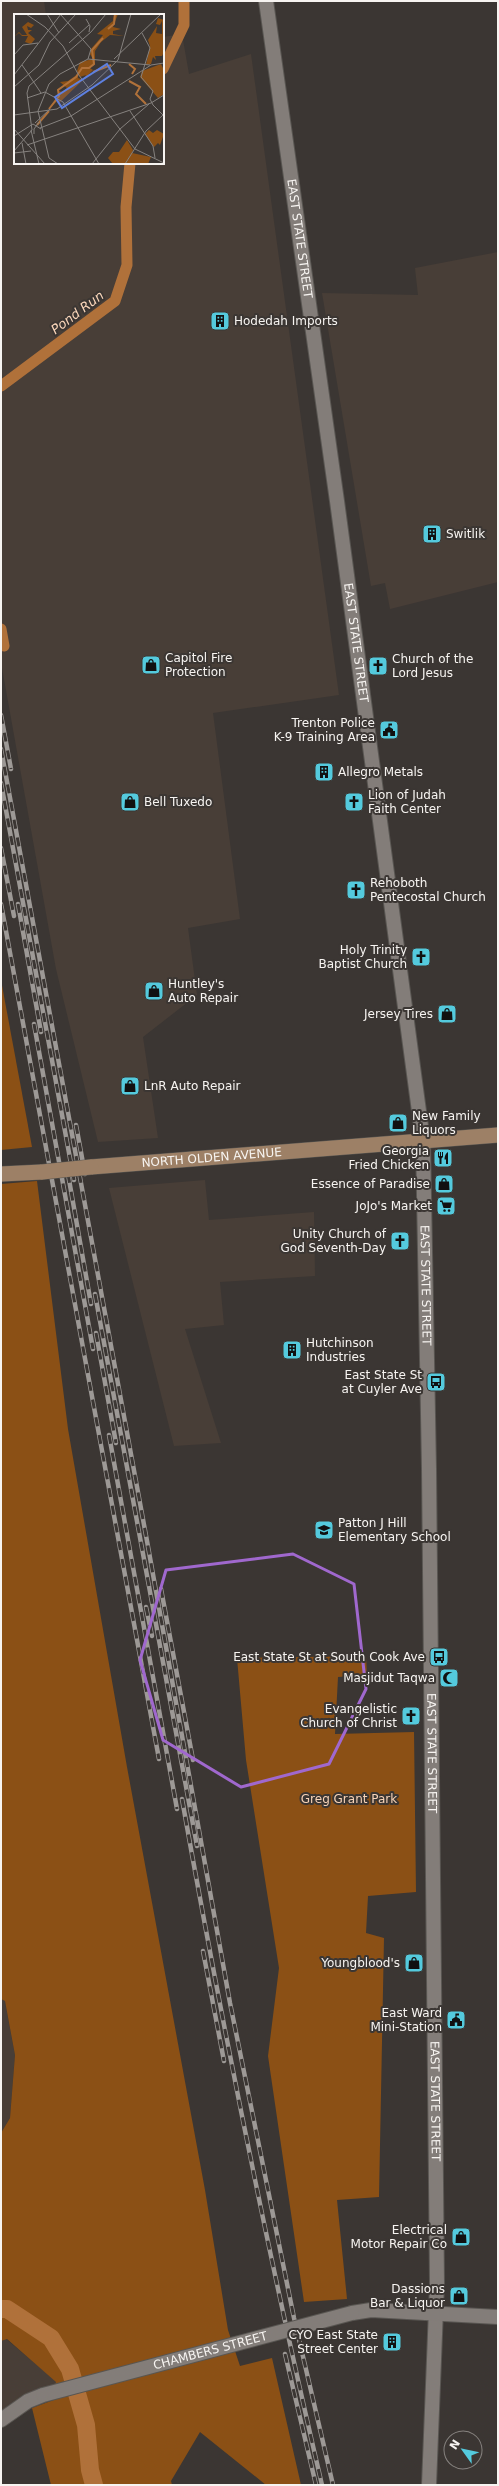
<svg xmlns="http://www.w3.org/2000/svg" width="499" height="2486" viewBox="0 0 499 2486" font-family="'DejaVu Sans',sans-serif">
<rect width="100%" height="100%" fill="#3b3633"/>
<!-- built -->
<g fill="#483e37">
<polygon points="1,1 44,1 46,15 15,15 15,163 163,163 163,37 182,34 189,74 251,54 339,695 213,713 240,919 188,928 197,995 143,1037 158,1138 98,1142 56,969 2,668"/>
<polygon points="498,252 498,582 390,609 385,583 371,586 322,293 418,295 415,268"/>
<polygon points="205,1180 209,1220 314,1212 315,1276 220,1282 224,1325 185,1329 221,1443 174,1446 109,1188"/>
<polygon points="1,1999 5,2001 15,2055 10,2118 1,2133"/>
<polygon points="6,2339 56,2381 59,2398 32,2408 1,2429 1,2341"/>
</g>
<!-- green -->
<g fill="#8b5015">
<polygon points="1,980 32,1147 1,1150"/>
<polygon points="37,1181 68,1429 127,1767 205,2190 228,2330 240,2366 272,2358 301,2485 266,2485 200,2432 171,2481 172,2485 51,2485 32,2408 59,2398 54,2390 56,2382 7,2339 1,2341 1,2133 10,2118 15,2055 5,2001 1,1999 1,1184"/>
<polygon points="366,1656 367,1675 338,1677 335,1734 414,1732 416,1892 368,1896 366,1933 384,1938 379,2197 337,2200 347,2299 304,2302 268,2056 279,1968 246,1760 237,1658"/>
</g>
<g fill="none" stroke-linecap="round" stroke-linejoin="round">
<!-- canal -->
<g stroke="#b0713a" stroke-width="11">
<polyline points="163,69 184,25 184,1"/>
<polyline points="1,386 115,301 127,265 126,207 130,163"/>
<polyline points="1,629 4,646"/>
</g>
<!-- river -->
<polyline stroke="#b0713a" stroke-width="18" points="1,2309 7,2309 51,2338 70,2369 86,2425 90,2470 94,2485"/>
<!-- tertiary casing -->
<g stroke="#595652" stroke-width="16">
<g id="tertiary">
<path id="s1" d="M266,1L337,501L423,1141L429,1469L437,2284L429,2485"/>
<polyline points="352,2313 371,2310 498,2317"/>
<polyline points="1,2420 28,2401 43,2395"/>
</g>
</g>
<!-- secondary casing -->
<g stroke="#595652" stroke-width="16">
<g id="secondary">
<path id="s2" d="M91,1167L498,1135"/>
<polyline points="1,1174 42,1172"/>
</g>
</g>
<!-- tertiary -->
<use href="#tertiary" stroke="#837d79" stroke-width="14"/>
<!-- secondary -->
<use href="#secondary" stroke="#9d8066" stroke-width="15"/>
<!-- rail casing -->
<g stroke="#9d9996" stroke-width="4.5">
<g id="rail">
<polyline points="1,715 11,769"/>
<polyline points="1,749 147,1541 230,2003 294,2318 333,2485"/>
<polyline points="1,783 74,1180"/>
<polyline points="1,848 14,916"/>
<polyline points="1,904 159,1759"/>
<polyline points="18,904 41,1032"/>
<polyline points="34,1024 93,1349"/>
<polyline points="76,1125 85,1174"/>
<polyline points="68,1174 91,1304"/>
<polyline points="95,1294 197,1846"/>
<polyline points="96,1333 116,1443"/>
<polyline points="109,1435 177,1809"/>
<polyline points="161,1589 193,1760"/>
<polyline points="146,1607 152,1636"/>
<path d="M182,1799C223,2029 269,2258 322,2485"/>
<polyline points="203,1951 224,2061"/>
<polyline points="285,2354 316,2485"/>
</g>
</g>
<!-- rail -->
<use href="#rail" stroke="#3b3633" stroke-width="3" stroke-dasharray="9" stroke-linecap="butt"/>
<!-- tertiary-bridge casing -->
<g stroke="#595652" stroke-width="16" stroke-linecap="butt">
<g id="tertiary-bridge">
<path id="s3" d="M43,2395L352,2313"/>
</g>
</g>
<!-- secondary-bridge casing -->
<g stroke="#595652" stroke-width="16" stroke-linecap="butt">
<polyline id="secondary-bridge" points="42,1172 91,1167"/>
</g>
<!-- tertiary-bridge -->
<use href="#tertiary-bridge" stroke="#837d79" stroke-width="14"/>
<!-- secondary-bridge -->
<use href="#secondary-bridge" stroke="#9d8066" stroke-width="15"/>
</g>
<!-- marked area -->
<path fill="none" stroke="#a068ce" stroke-width="3" stroke-linejoin="round" d="M293,1554L354,1584L366,1689L329,1764L241,1787L163,1740L140,1660L166,1570Z"/>
<!-- icons -->
<defs>
<g id="building-square" transform="scale(1)"><rect x="-9" y="-9" width="18" height="18" rx="4" fill="#54cadd" stroke="#3b3633"/><path d="M-4-6H4V6H1V3H-1V6H-4ZM-2.5-4.3h1.7v1.8h-1.7ZM.8-4.3h1.7v1.8H.8ZM-2.5-1h1.7V.8h-1.7ZM.8-1h1.7V.8H.8Z" fill="#111"/></g>
<g id="shop-square" transform="scale(1)"><rect x="-9" y="-9" width="18" height="18" rx="4" fill="#54cadd" stroke="#3b3633"/><path d="M-5-2.5h2.3a2.7 3.5 0 0 1 5.4 0H5L5.5 6h-11ZM-1.5-2.5h3a1.5 2.3 0 0 0-3 0Z" fill="#111"/></g>
<g id="church-square" transform="scale(1)"><rect x="-9" y="-9" width="18" height="18" rx="4" fill="#54cadd" stroke="#3b3633"/><path d="M-1.2-6h2.4v3.5h3.3v2.4h-3.3V6h-2.4V-.1h-3.3v-2.4h3.3Z" fill="#111"/></g>
<g id="civic-square" transform="scale(1)"><rect x="-9" y="-9" width="18" height="18" rx="4" fill="#54cadd" stroke="#3b3633"/><path d="M-.6-6.5H3V-4.5H.6V-3L4-1V1h2V6H-6V1h2V-1L-.6-3ZM-1.2 2.5V6h2.4V2.5Z" fill="#111"/></g>
<g id="restaurant-square" transform="scale(1)"><rect x="-9" y="-9" width="18" height="18" rx="4" fill="#54cadd" stroke="#3b3633"/><path d="M-5-6h1v4h1v-4h1v4h1v-4h1v5L-1.5 .5V6h-2V.5L-5-1ZM5-6V6H3V1.5H1.5Q1.5-4 5-6Z" fill="#111"/></g>
<g id="supermarket-square" transform="scale(1)"><rect x="-9" y="-9" width="18" height="18" rx="4" fill="#54cadd" stroke="#3b3633"/><path d="M-6-5.5h2.5l.6 2H6L4.5 2H-2.5L-4.4-4H-6ZM-1.5 3.2a1.3 1.3 0 1 0 .1 0ZM3 3.2a1.3 1.3 0 1 0 .1 0Z" fill="#111"/></g>
<g id="bus-square" transform="scale(1)"><rect x="-9" y="-9" width="18" height="18" rx="4" fill="#54cadd" stroke="#3b3633"/><path d="M-5-6H5V4H4V6H2V4H-2V6H-4V4H-5ZM-3.5-4V0h7V-4ZM-3.5 1.2v1.5H-2V1.2ZM2 1.2v1.5H3.5V1.2Z" fill="#111"/></g>
<g id="school-square" transform="scale(1)"><rect x="-9" y="-9" width="18" height="18" rx="4" fill="#54cadd" stroke="#3b3633"/><path d="M0-5L7-2L0 1L-7-2ZM-4 1L0 2.5L4 1V4Q0 6-4 4Z" fill="#111"/></g>
<g id="mosque-square" transform="scale(1)"><rect x="-9" y="-9" width="18" height="18" rx="4" fill="#54cadd" stroke="#3b3633"/><path d="M3.5-4.9A6 6 0 1 0 3.5 4.9A5 5 0 1 1 3.5-4.9Z" fill="#111"/></g>
</defs>
<g fill-rule="evenodd">
<use href="#building-square" x="220" y="321"/>
<use href="#building-square" x="432" y="534"/>
<use href="#shop-square" x="151" y="665"/>
<use href="#church-square" x="378" y="666"/>
<use href="#civic-square" x="389" y="730"/>
<use href="#building-square" x="324" y="772"/>
<use href="#shop-square" x="130" y="802"/>
<use href="#church-square" x="354" y="802"/>
<use href="#church-square" x="356" y="890"/>
<use href="#church-square" x="421" y="957"/>
<use href="#shop-square" x="154" y="991"/>
<use href="#shop-square" x="447" y="1014"/>
<use href="#shop-square" x="130" y="1086"/>
<use href="#shop-square" x="398" y="1123"/>
<use href="#restaurant-square" x="443" y="1158"/>
<use href="#shop-square" x="444" y="1184"/>
<use href="#supermarket-square" x="446" y="1206"/>
<use href="#church-square" x="400" y="1241"/>
<use href="#building-square" x="292" y="1350"/>
<use href="#bus-square" x="436" y="1382"/>
<use href="#school-square" x="324" y="1530"/>
<use href="#bus-square" x="439" y="1657"/>
<use href="#mosque-square" x="449" y="1678"/>
<use href="#church-square" x="411" y="1716"/>
<use href="#shop-square" x="414" y="1963"/>
<use href="#civic-square" x="456" y="2020"/>
<use href="#shop-square" x="461" y="2237"/>
<use href="#shop-square" x="459" y="2296"/>
<use href="#building-square" x="392" y="2342"/>
</g>
<g text-anchor="middle" stroke-width="4" stroke-linejoin="round" paint-order="stroke">
<!-- street labels -->
<g font-size="12" fill="#f7f4f1" stroke="#3b3633">
<text dy="4" stroke="none"><textPath href="#s1" startOffset="240">EAST STATE STREET</textPath></text>
<text dy="4" stroke="none"><textPath href="#s1" startOffset="648">EAST STATE STREET</textPath></text>
<text dy="4" stroke="none"><textPath href="#s2" startOffset="121">NORTH OLDEN AVENUE</textPath></text>
<text dy="4" stroke="none"><textPath href="#s1" startOffset="1295">EAST STATE STREET</textPath></text>
<text dy="4" stroke="none"><textPath href="#s1" startOffset="1763">EAST STATE STREET</textPath></text>
<text dy="4" stroke="none"><textPath href="#s1" startOffset="2111">EAST STATE STREET</textPath></text>
<text dy="4" stroke="none"><textPath href="#s3" startOffset="173">CHAMBERS STREET</textPath></text>
</g>
<!-- poi labels -->
<g font-size="12" fill="#f7f4f1" stroke="#3b3633" text-anchor="end">
<text x="234" y="325" text-anchor="start">Hodedah Imports</text>
<text x="446" y="538" text-anchor="start">Switlik</text>
<text x="165" y="662" text-anchor="start">Capitol Fire<tspan x="165" dy="14">Protection</tspan></text>
<text x="392" y="663" text-anchor="start">Church of the<tspan x="392" dy="14">Lord Jesus</tspan></text>
<text x="375" y="727">Trenton Police<tspan x="375" dy="14">K-9 Training Area</tspan></text>
<text x="338" y="776" text-anchor="start">Allegro Metals</text>
<text x="368" y="799" text-anchor="start">Lion of Judah<tspan x="368" dy="14">Faith Center</tspan></text>
<text x="144" y="806" text-anchor="start">Bell Tuxedo</text>
<text x="370" y="887" text-anchor="start">Rehoboth<tspan x="370" dy="14">Pentecostal Church</tspan></text>
<text x="407" y="954">Holy Trinity<tspan x="407" dy="14">Baptist Church</tspan></text>
<text x="168" y="988" text-anchor="start">Huntley's<tspan x="168" dy="14">Auto Repair</tspan></text>
<text x="433" y="1018">Jersey Tires</text>
<text x="144" y="1090" text-anchor="start">LnR Auto Repair</text>
<text x="412" y="1120" text-anchor="start">New Family<tspan x="412" dy="14">Liquors</tspan></text>
<text x="429" y="1155">Georgia<tspan x="429" dy="14">Fried Chicken</tspan></text>
<text x="430" y="1188">Essence of Paradise</text>
<text x="432" y="1210">JoJo's Market</text>
<text x="386" y="1238">Unity Church of<tspan x="386" dy="14">God Seventh-Day</tspan></text>
<text x="306" y="1347" text-anchor="start">Hutchinson<tspan x="306" dy="14">Industries</tspan></text>
<text x="422" y="1379">East State St<tspan x="422" dy="14">at Cuyler Ave</tspan></text>
<text x="338" y="1527" text-anchor="start">Patton J Hill<tspan x="338" dy="14">Elementary School</tspan></text>
<text x="425" y="1661">East State St at South Cook Ave</text>
<text x="435" y="1682">Masjidut Taqwa</text>
<text x="397" y="1713">Evangelistic<tspan x="397" dy="14">Church of Christ</tspan></text>
<text x="400" y="1967">Youngblood's</text>
<text x="442" y="2017">East Ward<tspan x="442" dy="14">Mini-Station</tspan></text>
<text x="447" y="2234">Electrical<tspan x="447" dy="14">Motor Repair Co</tspan></text>
<text x="445" y="2293">Dassions<tspan x="445" dy="14">Bar &amp; Liquor</tspan></text>
<text x="378" y="2339">CYO East State<tspan x="378" dy="14">Street Center</tspan></text>
</g>
<!-- park labels -->
<g font-size="12" fill="#f7d3b7" stroke="#3b3633">
<text x="349" y="1803">Greg Grant Park</text>
</g>
<!-- water labels -->
<g font-size="13" font-style="italic" fill="#fbd7bb" stroke="#3b3633">
<text transform="translate(77 312) rotate(-37)" y="5">Pond Run</text>
</g>
</g>
<!-- overview -->
<g transform="translate(14 14)">
<rect width="150" height="150" fill="#3b3633"/>
<path d="M100,0H104L99,13L107,15L99,17V20L110,22L96,21L87,28L81,37V50L76,54L79,56L69,66L72,61L66,63L63,57L66,48L79,45L76,40L77,35L89,21L83,20L99,7ZM144,4L150,6V38L148,42H141L142,46L139,43L137,50L132,51L136,32L134,26L143,12L142,19L148,20V7L146,11L142,10ZM14,8L20,11L17,14L13,12L14,16H18L14,19L21,25L17,30L11,28L14,22H8L5,19L0,23L5,18L8,21H13L8,13ZM147,50L150,56V80L144,84L126,63L128,57ZM64,60V64L69,66L44,90L43,87L36,94L44,83V77L49,78L53,74L46,68L54,67ZM135,116L139,119L143,116L150,120L146,131L144,129L140,133L131,120ZM113,126L119,136L118,139L137,143L134,150H99L94,144L99,138H105Z" fill="#8b5015"/>
<path fill="none" stroke="#b0713a" stroke-width="2" d="M94,15L100,10L101,0M115,50L121,55L118,60M79,58L97,51M115,67L126,73L122,80L132,90M35,95L45,82L44,76L62,63L68,54H75L80,50L78,36L89,24M23,111L35,97"/>
<path fill="none" stroke="#86827f" stroke-width="1" d="M12,0L31,13L49,32L64,60L121,135L150,149M33,0L45,19M47,1L77,35L74,45M72,5L76,12L75,18M128,19L136,34L127,63L139,77L136,85L139,91L150,102M55,29L75,11M0,41L9,31L24,29M100,45L147,0M8,51L15,61M0,61L47,0M15,61L27,79M0,73L25,51L36,28L62,0M13,84L31,78L49,88L85,150M116,97L139,132L141,144M0,101L43,95L78,71L104,46L117,0M21,109L36,95M26,114L57,102L137,51L150,49M0,115L31,150M17,116L25,150M20,120V115L25,108M0,122L19,110L27,115M8,129L12,150M13,131L137,89L150,81M0,137L18,116L13,79L15,72L77,18L92,0M0,139L17,137M44,150L35,144L24,97L35,70L46,60L74,45L136,51M78,150L106,115L135,90M111,150L132,117L149,101"/>
<path fill="#5e80e0" fill-opacity="0.15" stroke="#5e80e0" stroke-width="2" d="M93,50L99,60L48,94L41,83Z"/>
<rect width="150" height="150" fill="none" stroke="#f7f4f1" stroke-width="2"/>
</g>
<!-- border -->
<rect width="499" height="2486" fill="none" stroke="#f7f4f1" stroke-width="4"/>
<!-- north arrow -->
<g transform="translate(463 2450) rotate(303)"><circle r="19" fill="#3b3633" stroke="#86827f"/>
<path d="M0-3L7 15L0 10L-7 15Z" fill="#54cadd"/>
<text y="-6" font-size="11" font-weight="bold" text-anchor="middle" fill="#f7f4f1">N</text>
</g>
</svg>
